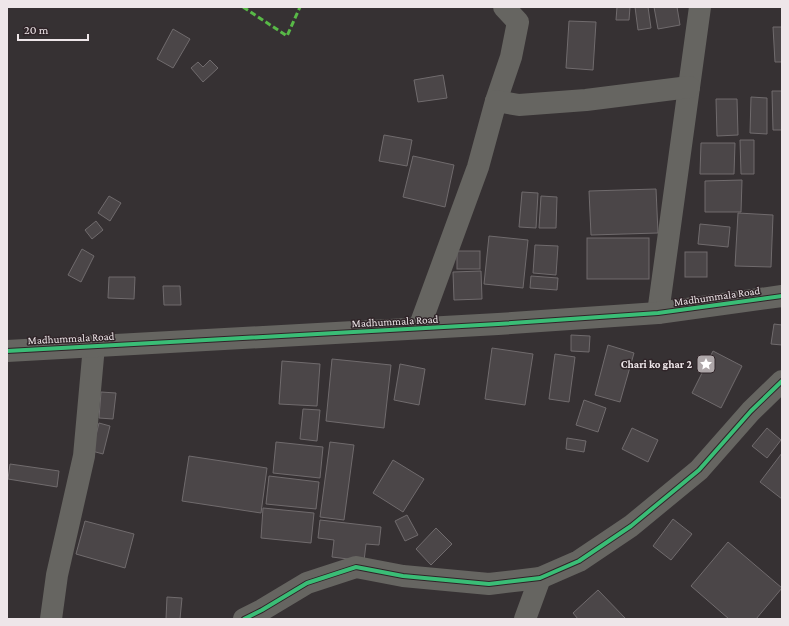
<svg xmlns="http://www.w3.org/2000/svg" width="789" height="626" viewBox="0 0 789 626" font-family="'Crimson Pro',serif">
<rect width="100%" height="100%" fill="#363133"/>
<!-- building -->
<g fill="#4b4648" stroke="#706b6d">
<polygon points="617,7 630,7 629,20 616,20"/>
<polygon points="635,7 648,7 651,28 638,30"/>
<polygon points="654,7 677,7 680,25 658,29"/>
<polygon points="569,21 596,22 593,70 566,68"/>
<polygon points="773,27 782,27 782,62 775,62"/>
<polygon points="173,29 190,39 173,68 157,59"/>
<polygon points="210,60 218,68 203,82 191,68 198,62 203,67"/>
<polygon points="443,75 447,98 418,102 414,80"/>
<polygon points="772,91 782,91 782,130 773,130"/>
<polygon points="751,97 767,98 767,134 750,133"/>
<polygon points="716,99 737,99 738,135 717,136"/>
<polygon points="384,135 412,140 407,166 379,161"/>
<polygon points="740,140 754,140 754,174 741,174"/>
<polygon points="701,143 735,143 734,174 700,174"/>
<polygon points="413,156 454,165 445,207 403,197"/>
<polygon points="742,180 741,212 705,212 705,181"/>
<polygon points="656,189 658,233 591,235 589,191"/>
<polygon points="522,192 538,193 536,228 519,227"/>
<polygon points="109,196 121,203 110,221 98,213"/>
<polygon points="541,196 557,197 556,228 539,228"/>
<polygon points="738,213 773,215 771,267 735,266"/>
<polygon points="96,221 103,230 92,239 85,230"/>
<polygon points="700,224 730,227 728,247 698,244"/>
<polygon points="489,236 528,240 523,288 484,284"/>
<rect x="587" y="238" width="62" height="41"/>
<polygon points="535,245 558,246 556,275 533,273"/>
<polygon points="82,249 94,256 81,282 68,275"/>
<rect x="457" y="251" width="23" height="18"/>
<rect x="685" y="252" width="22" height="25"/>
<polygon points="481,271 482,299 454,300 453,272"/>
<polygon points="531,276 558,278 557,290 530,288"/>
<polygon points="109,277 135,277 134,299 108,298"/>
<polygon points="163,286 180,286 181,305 164,305"/>
<polygon points="774,324 782,325 782,345 771,344"/>
<polygon points="571,335 590,336 589,352 571,351"/>
<polygon points="608,345 634,353 620,402 595,395"/>
<polygon points="492,348 533,354 525,405 485,399"/>
<polygon points="713,351 742,366 721,408 692,393"/>
<polygon points="555,354 575,357 569,402 549,399"/>
<polygon points="332,359 391,365 384,428 326,421"/>
<polygon points="282,361 320,364 317,406 279,404"/>
<polygon points="400,364 425,369 419,405 394,400"/>
<polygon points="101,392 116,393 113,419 99,418"/>
<polygon points="584,400 606,408 598,432 576,425"/>
<polygon points="303,409 320,410 317,441 300,439"/>
<polygon points="99,423 110,426 103,454 92,451"/>
<polygon points="632,428 658,440 648,462 622,449"/>
<polygon points="767,428 781,440 767,458 752,446"/>
<polygon points="567,438 586,441 584,452 566,449"/>
<polygon points="276,442 323,447 320,478 273,473"/>
<polygon points="330,442 354,445 344,520 320,517"/>
<polygon points="782,453 782,499 760,482"/>
<polygon points="189,456 267,468 261,513 182,501"/>
<polygon points="393,460 424,479 403,512 373,493"/>
<polygon points="10,464 59,471 57,487 8,479"/>
<polygon points="269,476 319,482 316,509 266,504"/>
<polygon points="263,508 314,513 311,543 261,538"/>
<polygon points="407,515 418,535 405,541 395,521"/>
<polygon points="673,519 692,534 671,560 653,546"/>
<polygon points="320,520 381,527 379,545 366,544 364,561 332,557 334,540 318,538"/>
<polygon points="85,521 134,534 125,568 76,554"/>
<polygon points="436,528 452,544 431,565 416,549"/>
<polygon points="728,542 782,588 756,619 729,619 691,586"/>
<polygon points="598,590 626,619 578,619 573,613"/>
<polygon points="167,597 182,598 180,619 166,619"/>
</g>
<g fill="none" stroke-linecap="round" stroke-linejoin="round">
<!-- minor -->
<g stroke="#666561" stroke-width="22">
<polyline points="496,101 511,57 518,22 504,7"/>
<polyline points="658,313 700,7"/>
<polyline points="419,328 478,167 496,101 519,105 586,100 689,87"/>
<polyline points="51,619 57,575 84,456 94,346"/>
<polyline points="244,619 262,610 307,583 356,567 403,576 489,584 540,578 579,561 631,526 699,470 751,411 782,381"/>
<polyline points="525,619 540,578"/>
</g>
<!-- tertiary -->
<polyline stroke="#666561" stroke-width="22" points="7,351 498,324 658,313 782,296"/>
<!-- quiet -->
<polyline stroke="#58b947" stroke-width="3" stroke-dasharray="6 3" stroke-linecap="butt" points="243,7 287,36 300,7"/>
<!-- cycleway casing -->
<g stroke="#2f2428" stroke-width="6">
<g id="cycleway">
<polyline points="7,351 498,324 658,313 782,296"/>
<polyline points="244,619 262,610 307,583 356,567 403,576 489,584 540,578 579,561 631,526 699,470 751,411 782,381"/>
</g>
</g>
<!-- cycleway -->
<use href="#cycleway" stroke="#3abd76" stroke-width="4"/>
</g>
<!-- icons -->
<defs>
<g id="sight-square" transform="scale(1)"><rect x="-9" y="-9" width="18" height="18" rx="4" fill="#aea7a9" stroke="#2f2428"/><path d="M0-6L1.8-2.2L6-1.7L2.9 1.2L3.7 5.4L0 3.3L-3.7 5.4L-2.9 1.2L-6-1.7L-1.8-2.2Z" fill="#fff"/></g>
</defs>
<g fill-rule="evenodd">
<use href="#sight-square" x="706" y="364"/>
</g>
<g text-anchor="middle" stroke-width="3" stroke-linejoin="round" paint-order="stroke">
<!-- street labels -->
<g font-size="11" fill="#eee6e9" stroke="#2f2428">
<text transform="translate(717 296) rotate(-8)" y="4">Madhummala Road</text>
<text transform="translate(395 321) rotate(-3)" y="4">Madhummala Road</text>
<text transform="translate(71 338) rotate(-3)" y="4">Madhummala Road</text>
</g>
<!-- poi labels -->
<g font-size="11" font-weight="bold" fill="#eee6e9" stroke="#2f2428" text-anchor="end">
<text x="692" y="368">Chari ko ghar 2</text>
</g>
</g>
<!-- border -->
<rect width="789" height="626" fill="none" stroke="#eee6e9" stroke-width="16"/>
<!-- scale -->
<path d="M18 34v6h70v-6" fill="none" stroke="#eee6e9" stroke-width="2"/>
<text x="24" y="34" font-size="12" fill="#eee6e9" stroke="#2f2428" stroke-width="3" paint-order="stroke">20 m</text>
</svg>
